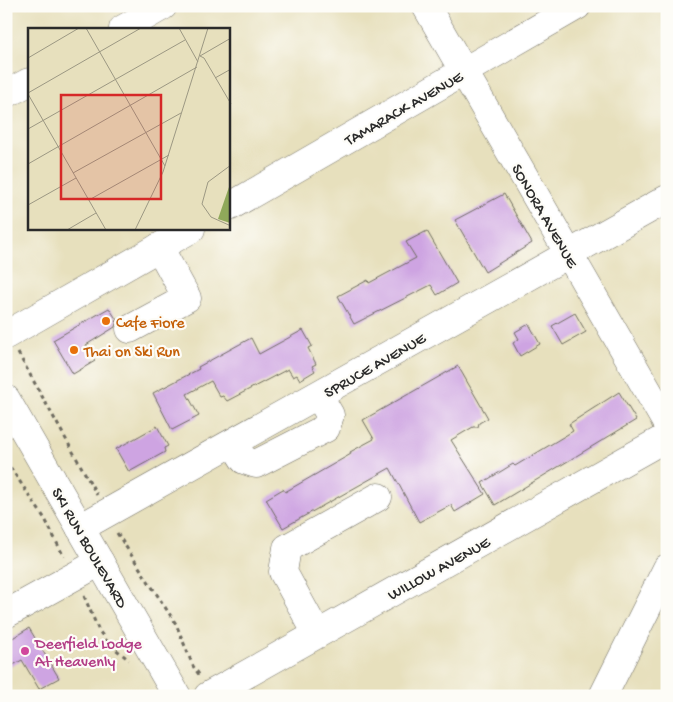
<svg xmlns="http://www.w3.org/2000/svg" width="673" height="702" viewBox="0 0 673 702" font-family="'Gochi Hand',sans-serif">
<rect width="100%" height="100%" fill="#fdfcf7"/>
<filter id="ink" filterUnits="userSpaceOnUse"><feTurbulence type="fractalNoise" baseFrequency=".02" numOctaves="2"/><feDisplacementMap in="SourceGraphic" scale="10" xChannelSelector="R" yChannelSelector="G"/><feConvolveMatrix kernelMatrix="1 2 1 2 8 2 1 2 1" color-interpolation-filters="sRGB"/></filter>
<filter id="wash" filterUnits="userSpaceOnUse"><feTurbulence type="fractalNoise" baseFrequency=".0096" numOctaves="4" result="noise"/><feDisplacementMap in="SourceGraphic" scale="20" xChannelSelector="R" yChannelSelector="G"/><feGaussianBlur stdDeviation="1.12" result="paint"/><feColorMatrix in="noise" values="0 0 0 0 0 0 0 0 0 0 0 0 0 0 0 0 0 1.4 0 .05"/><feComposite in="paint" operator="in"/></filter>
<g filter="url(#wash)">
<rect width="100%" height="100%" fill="#e7e0bd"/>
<g id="blocks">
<!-- building -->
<g fill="#cea4e2">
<polygon points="504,194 532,243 485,272 455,220"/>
<polygon points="427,231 457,283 437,295 431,285 354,324 338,296 368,280 369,283 416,258 406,242"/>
<polygon points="109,308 117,320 115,327 86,345 95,361 73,374 53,340"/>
<polygon points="575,313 586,332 563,345 552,326"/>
<polygon points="529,324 540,344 520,356 513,343 519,339 515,332"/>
<polygon points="303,330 312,346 308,348 316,364 312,366 315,371 300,380 297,375 293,377 288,369 227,401 223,396 220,397 211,381 187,394 199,416 172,430 153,393 199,369 198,367 251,338 259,354"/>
<polygon points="458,366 488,418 479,423 478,427 473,427 451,440 485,494 455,512 451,505 419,522 390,468 283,528 266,499 283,489 285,492 351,454 350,452 374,439 363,420"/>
<polygon points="619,392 636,420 495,505 482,483 513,464 515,466 573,431 569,424"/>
<polygon points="157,426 168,446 164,448 165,452 129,472 116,449"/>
<polygon points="29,628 59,678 39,689 22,660 6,669 6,642"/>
</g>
</g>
</g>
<g filter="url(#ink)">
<use href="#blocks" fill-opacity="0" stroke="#6d6a5e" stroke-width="1"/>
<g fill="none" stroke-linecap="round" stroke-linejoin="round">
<!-- minor casing -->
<g stroke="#6d6a5e" stroke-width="29">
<g id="minor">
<polyline points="426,6 667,424"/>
<polyline points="123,29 163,6"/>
<polyline points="6,94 29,82"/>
<polyline points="229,207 577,6"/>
<polyline points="130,329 187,298 159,247"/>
<polyline points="6,335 191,229"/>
<polyline points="233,443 244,460 256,464 326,428 330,415 319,396"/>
<polyline points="80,528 667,199"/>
<polyline points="6,614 100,562"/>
<polyline points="317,634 283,572 287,548 378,497"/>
<polyline points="208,696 667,437"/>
</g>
</g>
<!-- major casing -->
<g stroke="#6d6a5e" stroke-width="29">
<g id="major">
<polyline points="6,399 177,696"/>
<polyline points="603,696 667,568"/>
</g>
</g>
<!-- path -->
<g stroke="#6d6a5e" stroke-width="3" stroke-dasharray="4 4" stroke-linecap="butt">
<polyline points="18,353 97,495"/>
<polyline points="6,461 45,519 64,557"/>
<polyline points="117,533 176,624 193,666 200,676"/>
<polyline points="84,596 99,631 109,644 129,660"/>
</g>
<!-- minor -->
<use href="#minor" stroke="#fff" stroke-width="28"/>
<!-- major -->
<use href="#major" stroke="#fff" stroke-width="28"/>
</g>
</g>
<!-- markers -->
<g fill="#e8710a" stroke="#fdfcf7" stroke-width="2">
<circle cx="106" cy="321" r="5"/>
<circle cx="74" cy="350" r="5"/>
</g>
<circle fill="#d1479c" stroke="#fdfcf7" stroke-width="2" cx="25" cy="651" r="5"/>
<g text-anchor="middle" stroke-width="4.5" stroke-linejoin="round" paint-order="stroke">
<!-- street labels -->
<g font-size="16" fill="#2b2b2b" stroke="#fdfcf7">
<text transform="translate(403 107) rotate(-30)" y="6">TAMARACK AVENUE</text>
<text transform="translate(546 215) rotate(60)" y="6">SONORA AVENUE</text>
<text transform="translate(374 364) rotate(-30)" y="6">SPRUCE AVENUE</text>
<text transform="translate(91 547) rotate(60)" y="6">SKI RUN BOULEVARD</text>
<text transform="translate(438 567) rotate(-29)" y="6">WILLOW AVENUE</text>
</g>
<!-- food labels -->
<g font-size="16" fill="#c56008" stroke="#fdfcf7" text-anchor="start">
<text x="116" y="327">Cafe Fiore</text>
<text x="84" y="356">Thai on Ski Run</text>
</g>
<!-- hotel labels -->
<g font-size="16" fill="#b23c85" stroke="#fdfcf7" text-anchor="start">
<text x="35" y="648">Deerfield Lodge<tspan x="35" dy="18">At Heavenly</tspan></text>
</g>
</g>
<!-- overview -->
<g transform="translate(28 28)">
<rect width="202" height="202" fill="#e7e0bd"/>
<path d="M202,156V195L190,191Z" fill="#8fa85a"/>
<path fill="none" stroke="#9c9883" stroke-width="1" d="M58,0L137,138M151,0L170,34M203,10L172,28L176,30L203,76M0,30L51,0M187,50L203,41M0,65L113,0M0,66L78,202M0,101L157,12M0,136L169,39M203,137L180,154L174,176L183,189L203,198M45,145L153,85M61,172L141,127M0,177L48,150M39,202L68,185M107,202L135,144L180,0"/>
<path fill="#d62828" fill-opacity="0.15" stroke="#d62828" stroke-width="2.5" d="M33,67H133V171H33Z"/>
<rect width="202" height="202" fill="none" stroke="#2b2b2b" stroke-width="2.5"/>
</g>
<!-- margin -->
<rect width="673" height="702" fill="none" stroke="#fdfcf7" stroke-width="25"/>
</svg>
